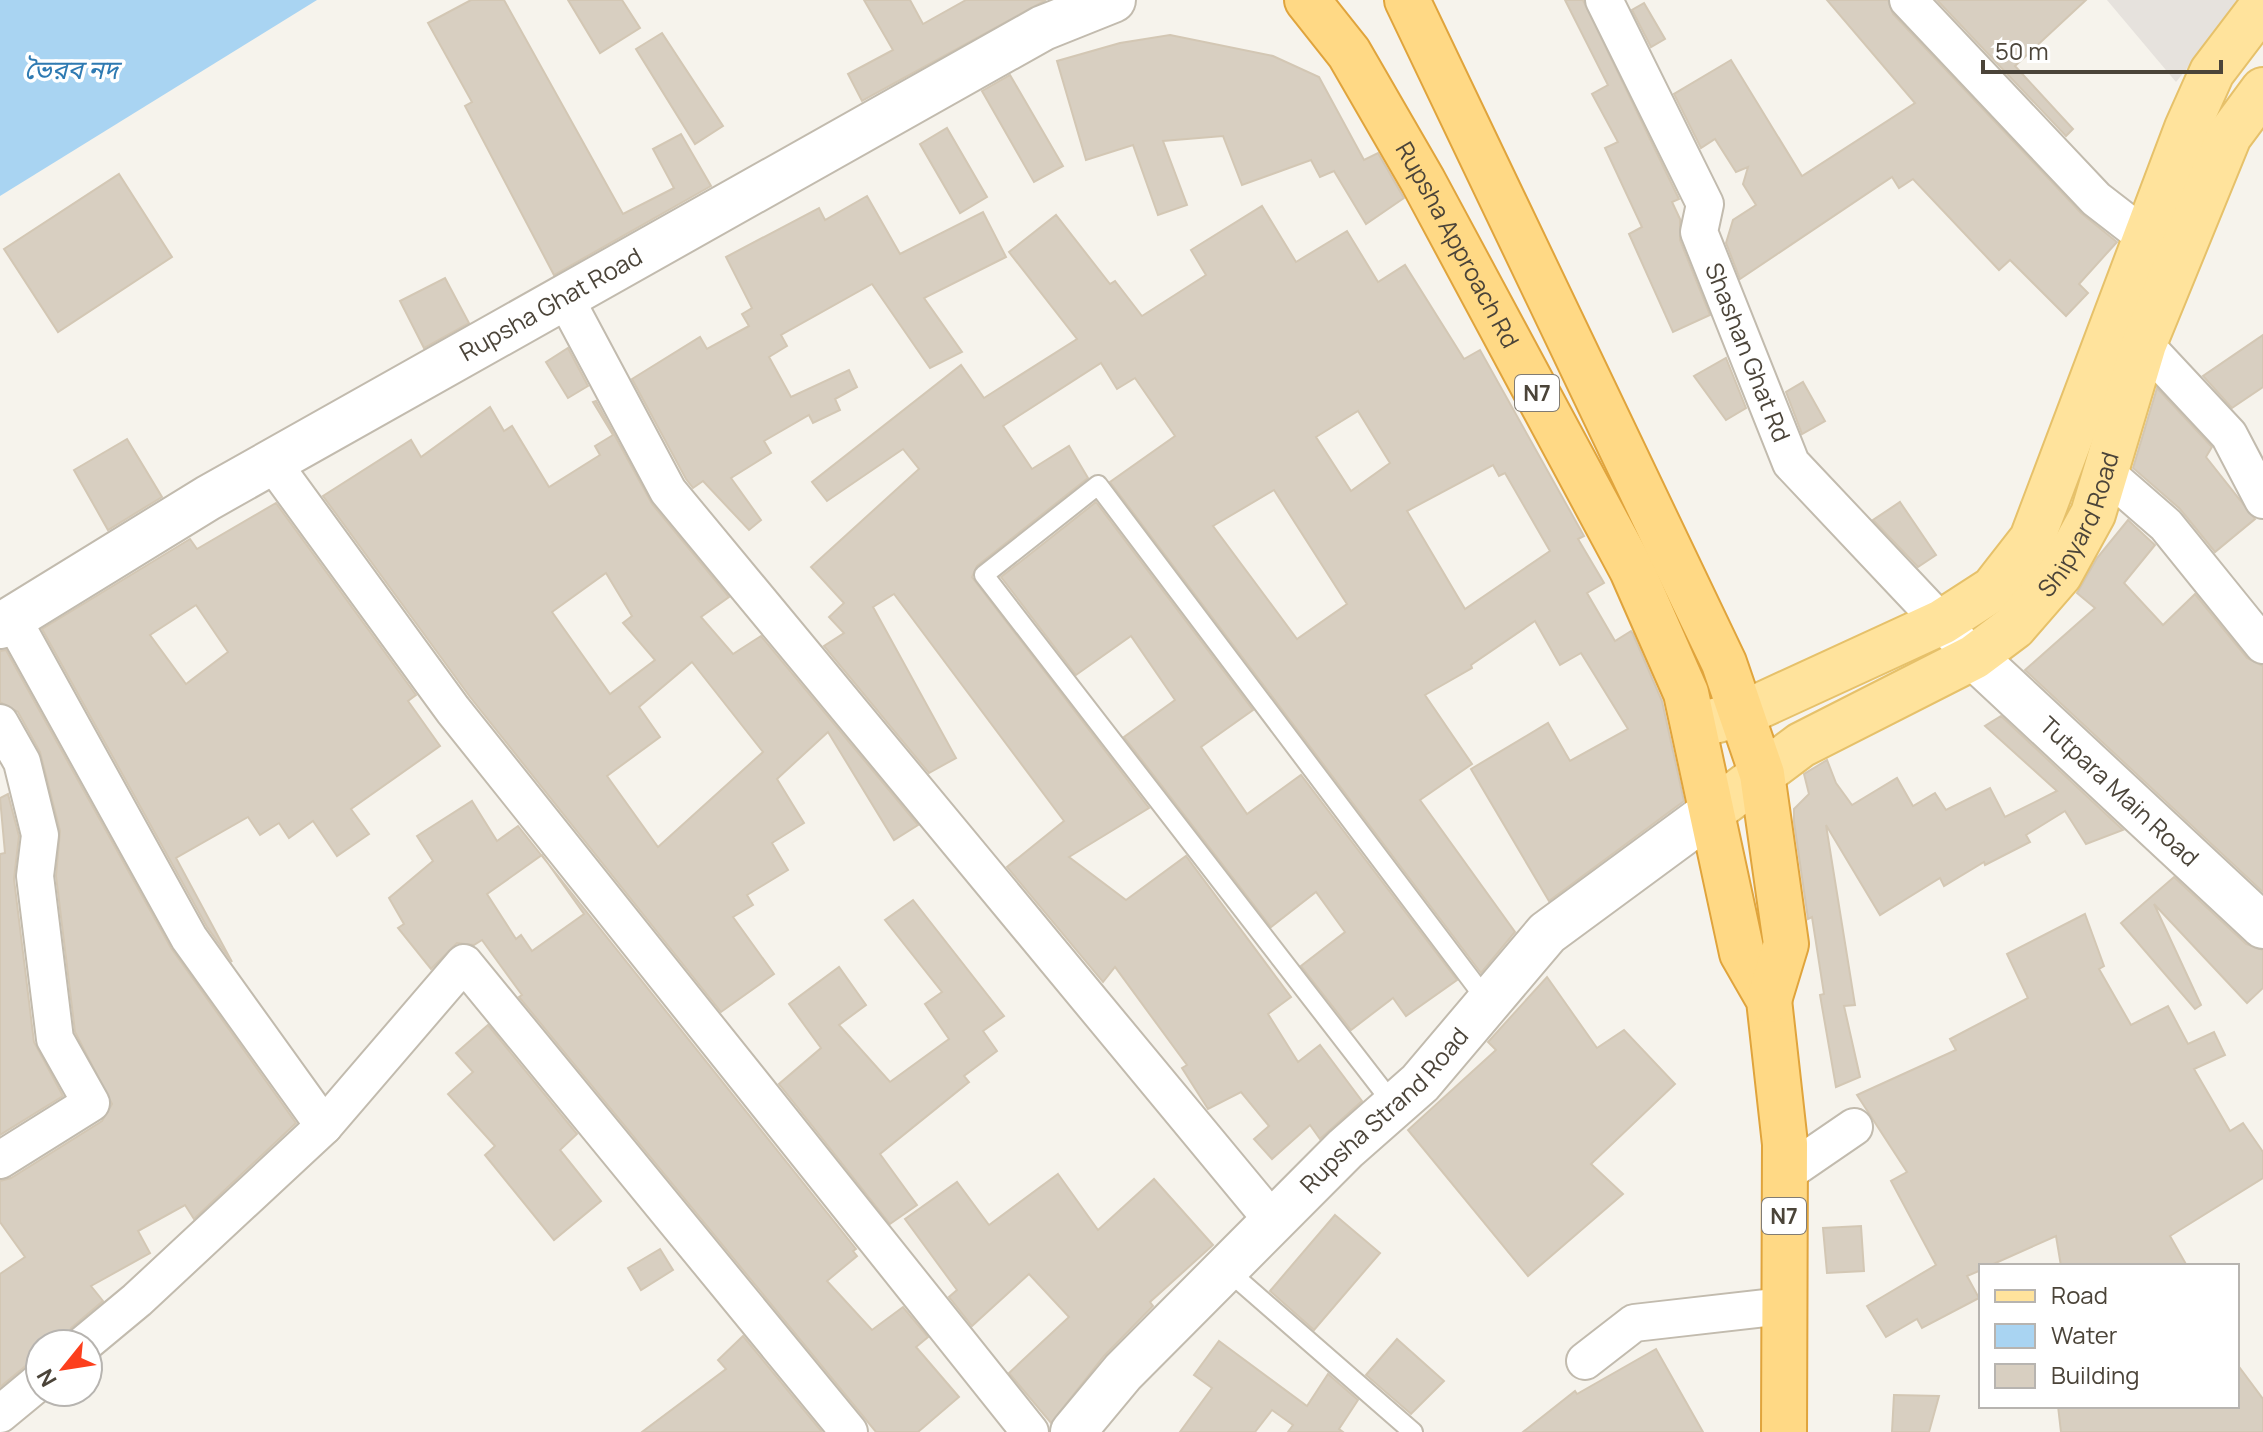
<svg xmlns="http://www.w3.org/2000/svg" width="2263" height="1432" viewBox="0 0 2263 1432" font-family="Manrope,'Noto Sans Bengali',sans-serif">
<rect width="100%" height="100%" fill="#f6f3ec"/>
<!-- industrial -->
<polygon fill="#e6e2dd" points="2107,0 2242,0 2176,82"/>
<!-- water -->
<polygon fill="#a9d4f2" points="0,0 317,0 0,196"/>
<!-- building -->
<g fill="#d8cfc1" stroke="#d3c7b4" stroke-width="2" fill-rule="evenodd">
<polygon points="471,0 504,0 623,214 674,188 653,149 681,134 711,186 554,275 465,106 472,102 428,23"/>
<polygon points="568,0 622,0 640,28 600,53"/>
<polygon points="864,0 910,0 923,24 966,0 1046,0 862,101 848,74 893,50"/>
<polygon points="1565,0 1583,0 1679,199 1672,202 1680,219 1680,240 1710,315 1673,332 1629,234 1642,227 1605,148 1618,142 1592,94 1608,85"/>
<polygon points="1827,0 1888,0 1893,14 2081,213 2117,242 2079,284 2088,293 2066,316 2010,260 1999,270 1913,179 1899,188 1892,177 1740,279 1726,243 1733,220 1756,205 1743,184 1748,167 1736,172 1715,139 1701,148 1674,94 1731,60 1802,176 1915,103"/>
<polygon points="1937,0 2086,0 2015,66 2073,129 2066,136"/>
<polygon points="1644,3 1665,39 1651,47 1632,10"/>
<polygon points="662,33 723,126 695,144 636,49"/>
<polygon points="1170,35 1273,56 1319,77 1364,160 1378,153 1404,198 1366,224 1334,171 1320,177 1311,160 1242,185 1223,136 1163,141 1187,205 1158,215 1133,145 1086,160 1057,61 1120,43"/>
<polygon points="1010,75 1063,166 1034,182 982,91"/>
<polygon points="947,128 987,197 960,213 920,144"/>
<polygon points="119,174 172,257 58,332 4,249"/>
<polygon points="867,196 900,254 983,212 1006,257 924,298 962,352 930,368 872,284 781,335 787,346 769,357 791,397 849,370 857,387 835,399 840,410 813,423 809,415 764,441 771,453 731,478 761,520 749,530 703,481 693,488 686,479 632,379 700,337 707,349 749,326 742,314 752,308 726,257 819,208 825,220"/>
<path d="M1262,206L1296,262L1347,231L1378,282L1405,265L1464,359L1480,350L1584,536L1578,539L1604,583L1587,593L1615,641L1631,631L1633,634L1662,701L1684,801L1549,901L1471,769L1548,723L1570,761L1628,729L1581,653L1560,665L1535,621L1471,665L1472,668L1425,695L1472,764L1420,800L1515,932L1481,973L1110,482L1175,436L1135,378L1117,389L1101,363L1003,426L1032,469L1069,446L1088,478L977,566L972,577L1149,808L1069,857L1126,900L1186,856L1291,997L1268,1014L1298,1062L1320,1045L1362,1101L1320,1139L1310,1125L1272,1159L1254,1139L1269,1126L1241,1092L1208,1109L1182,1068L1187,1065L1115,967L1103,982L1007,867L1064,821L894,594L873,607L956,758L929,773L824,646L844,633L829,617L844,603L811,567L919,469L903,449L827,501L812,482L961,365L984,398L1077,339L1009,252L1056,215L1110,284L1115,281L1142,316L1206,275L1191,250ZM1358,411L1390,463L1351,491L1316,437ZM1493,465L1499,476L1505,473L1550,551L1465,609L1407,511ZM1274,490L1347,604L1297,639L1213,526Z"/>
<polygon points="445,278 469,323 424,348 400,301"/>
<polygon points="2263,335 2263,387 2232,408 2203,376"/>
<polygon points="568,348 588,386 568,398 546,362"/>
<polygon points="1726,358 1746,408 1726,420 1694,376"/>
<polygon points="1803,382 1825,421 1802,434 1786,392"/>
<polygon points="2157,388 2212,447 2206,457 2255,519 2215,552 2180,509 2133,468"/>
<path d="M596,401L652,504L729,597L701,617L733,654L761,636L918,825L894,840L828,732L777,779L804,823L772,843L788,870L747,895L753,905L733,917L774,974L721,1012L470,697L323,496L411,440L421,457L490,407L504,431L512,426L549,487L600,455L595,446L613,435L593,402ZM606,573L632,616L623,623L655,660L610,694L552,612ZM692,662L763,752L658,847L607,776L660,737L639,707Z"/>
<polygon points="127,439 162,497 108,530 74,470"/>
<polygon points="1096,502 1253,710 1201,747 1247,814 1301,775 1457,980 1406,1016 1393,998 1351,1030 1301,966 1345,932 1316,892 1271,927 1124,737 1175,700 1131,636 1076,675 1001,577"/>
<polygon points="1900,502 1936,555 1918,567 1873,520"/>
<path d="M276,503L416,695L408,701L440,746L351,809L369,834L337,856L313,821L289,838L279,823L260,835L248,817L176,858L232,962L207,927L42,629L190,539L197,549ZM196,605L228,652L186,684L150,635Z"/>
<polygon points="2128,520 2155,545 2124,583 2163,625 2195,594 2247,658 2263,666 2263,892 2025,670 2095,608 2077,593 2097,558"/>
<polygon points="6,650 171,948 296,1123 194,1219 185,1205 138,1231 150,1253 91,1286 103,1301 71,1328 64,1344 40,1344 40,1361 27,1365 0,1387 0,1274 25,1257 0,1222 0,1181 11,1178 102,1121 112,1104 75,1032 56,876 60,831 40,752 18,712 0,702 0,651"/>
<polygon points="2001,716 2123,830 2086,844 2065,811 2026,835 2030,842 1985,865 1984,862 1944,886 1940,878 1880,915 1826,825 1855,1005 1844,1006 1860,1077 1836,1087 1820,995 1824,994 1812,917 1808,919 1794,822 1794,809 1809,794 1804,774 1827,760 1836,783 1852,805 1897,778 1913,806 1935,793 1946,810 1990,788 2005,817 2057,791 1985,726"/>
<polygon points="8,794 19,836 14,879 34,1042 63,1096 0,1135 0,854 5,853 0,798"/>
<path d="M472,801L497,841L518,826L856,1249L853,1251L857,1256L827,1281L872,1330L903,1307L928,1337L916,1347L959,1397L918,1432H876L519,997L522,995L482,940L474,945L457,943L431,969L398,928L404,924L389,898L433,861L417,836ZM542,855L584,914L532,951L521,935L516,939L487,894Z"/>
<polygon points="2174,877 2246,944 2263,950 2263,988 2247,1003 2154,904 2201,1005 2195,1009 2121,923"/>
<polygon points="913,900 1004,1016 983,1031 997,1051 964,1076 969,1082 880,1154 917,1205 890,1224 779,1084 821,1048 789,1004 839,967 866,1005 839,1025 890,1082 949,1039 925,1004 942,992 885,920"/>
<polygon points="2085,914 2104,966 2099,969 2131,1025 2168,1006 2188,1044 2214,1032 2225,1055 2194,1069 2230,1131 2243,1123 2263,1152 2263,1178 2170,1236 2187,1266 2061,1266 2056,1236 1989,1266 1981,1266 1981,1270 1967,1276 1979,1298 1922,1328 1917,1319 1886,1337 1867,1306 1936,1265 1891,1181 1907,1172 1857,1095 1956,1050 1950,1039 2028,998 2007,954"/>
<polygon points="1547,977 1597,1048 1624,1030 1675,1084 1591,1164 1623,1194 1528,1276 1408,1130 1496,1050 1488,1042"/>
<polygon points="488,1025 577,1134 560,1150 601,1201 554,1240 485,1155 495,1146 448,1094 473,1072 456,1053"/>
<polygon points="1058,1174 1098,1230 1154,1179 1213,1245 1150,1302 1153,1306 1104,1356 1051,1423 1009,1373 1069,1317 1029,1274 972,1326 949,1297 957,1290 905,1219 957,1182 989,1225"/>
<polygon points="1335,1215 1380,1253 1314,1330 1270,1291"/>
<polygon points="1861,1226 1864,1271 1827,1273 1823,1228"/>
<polygon points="660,1249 673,1270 641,1290 628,1268"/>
<polygon points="743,1336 822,1432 642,1432 726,1369 718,1360"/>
<polygon points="1397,1339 1444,1381 1411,1414 1366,1375"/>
<polygon points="1219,1341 1307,1406 1328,1374 1358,1400 1339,1429 1343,1432 1288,1432 1293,1425 1272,1410 1255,1432 1180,1432 1212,1388 1194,1375"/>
<polygon points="1656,1349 1703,1432 1523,1432 1575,1391 1577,1394"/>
<polygon points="2237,1364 2263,1399 2263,1432 2061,1432 2058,1406 2237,1406"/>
<polygon points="1894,1395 1939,1396 1929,1432 1892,1432"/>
</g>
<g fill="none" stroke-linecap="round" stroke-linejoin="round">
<!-- service casing -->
<g stroke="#c2bbae" stroke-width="22">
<g id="service">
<polyline points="1394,1105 984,575 1098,485 1488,1002"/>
<polyline points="1226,1269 1413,1432"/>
</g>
</g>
<!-- minor casing -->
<g stroke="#c2bbae" stroke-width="40">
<g id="minor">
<path id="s1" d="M1604,0L1705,204L1699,232L1791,463L1974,657"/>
<polyline points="1908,0 2096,199 2166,253"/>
<polyline points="565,298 668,491 1273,1221"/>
<polyline points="2144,344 2229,435 2263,500"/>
<polyline points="272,462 453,710 1030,1432"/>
<polyline points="2104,471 2166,525 2263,645"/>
<polyline points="12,618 189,938 324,1126 137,1300 84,1344"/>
<polyline points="0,723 22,762 40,835 35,876 55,1039 91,1103 0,1160"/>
<polyline points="324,1126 464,963 849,1432"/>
<polyline points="1784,1175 1854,1127"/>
<polyline points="1585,1361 1634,1323 1784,1306"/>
<polyline points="0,1414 40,1381"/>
</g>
</g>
<!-- tertiary casing -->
<g stroke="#c2bbae" stroke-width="48">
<g id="tertiary">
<path id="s2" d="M0,626L208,498L1043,28L1113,0"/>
<path id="s3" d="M1974,657L2263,926"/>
<path id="s4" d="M1073,1432L1123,1372L1345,1149L1420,1083L1547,933L1714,810"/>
</g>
</g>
<!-- primary casing -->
<g stroke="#e6c16a" stroke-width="48">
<g id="primary">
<polyline points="1694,726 1742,714 1942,622 1993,589 2032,539 2187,128 2212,72 2263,5"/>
<path id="s5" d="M1714,810L1801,745L1974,657L2014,627L2060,574L2093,514L2144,344L2229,136L2263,90"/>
</g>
</g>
<!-- trunk casing -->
<g stroke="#e0a43c" stroke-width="48">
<g id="trunk">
<path id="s6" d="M1307,0L1349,53L1423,181L1632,570L1686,693L1742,953L1769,1000L1785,1144L1784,1432"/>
<polyline points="1407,0 1724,663 1762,774 1786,944 1769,1000"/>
</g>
</g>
<!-- service -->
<use href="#service" stroke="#fff" stroke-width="18"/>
<!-- minor -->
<use href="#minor" stroke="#fff" stroke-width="36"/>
<!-- tertiary -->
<use href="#tertiary" stroke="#fff" stroke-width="44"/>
<!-- primary -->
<use href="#primary" stroke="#ffe39c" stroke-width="44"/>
<!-- trunk -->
<use href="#trunk" stroke="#ffd985" stroke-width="44"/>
</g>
<g text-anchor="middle" stroke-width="7" stroke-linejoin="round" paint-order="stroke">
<!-- shield labels -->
<g fill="#fff" stroke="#817c74" stroke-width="2">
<rect x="1515" y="375" width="44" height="36" rx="6"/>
<rect x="1762" y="1198" width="44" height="36" rx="6"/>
</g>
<g font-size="22" font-weight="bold" fill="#4b4439">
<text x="1537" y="401">N7</text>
<text x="1784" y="1224">N7</text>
</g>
<!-- street labels -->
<g font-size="24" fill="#4b4439" stroke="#fff">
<text dy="8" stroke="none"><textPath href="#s6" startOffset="288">Rupsha Approach Rd</textPath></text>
<text dy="8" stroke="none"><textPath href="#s2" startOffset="638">Rupsha Ghat Road</textPath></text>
<text dy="8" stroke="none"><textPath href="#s1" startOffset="386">Shashan Ghat Rd</textPath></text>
<text dy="8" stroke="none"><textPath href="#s5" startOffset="476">Shipyard Road</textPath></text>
<text dy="8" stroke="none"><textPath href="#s3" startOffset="198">Tutpara Main Road</textPath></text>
<text dy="8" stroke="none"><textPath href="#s4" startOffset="448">Rupsha Strand Road</textPath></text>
</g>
<!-- water labels -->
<g font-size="26" font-style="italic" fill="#2e7ab2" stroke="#fff">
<text x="71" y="79">ভৈরব নদ</text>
</g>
</g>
<!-- legend -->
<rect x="1979" y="1264" width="260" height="144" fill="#ffffff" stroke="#b7b4b0" stroke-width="2"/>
<rect x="1995" y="1290" width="40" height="12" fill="#ffe39c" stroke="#b7b4b0" stroke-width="2"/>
<text x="2051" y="1304" font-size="24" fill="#4b4439">Road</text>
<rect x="1995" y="1324" width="40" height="24" fill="#a9d4f2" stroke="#b7b4b0" stroke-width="2"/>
<text x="2051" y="1344" font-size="24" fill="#4b4439">Water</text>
<rect x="1995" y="1364" width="40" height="24" fill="#d8cfc1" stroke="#b7b4b0" stroke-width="2"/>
<text x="2051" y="1384" font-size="24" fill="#4b4439">Building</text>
<!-- north arrow -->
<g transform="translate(64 1368) rotate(240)"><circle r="38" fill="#ffffff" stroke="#b7b4b0" stroke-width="2"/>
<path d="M0-6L14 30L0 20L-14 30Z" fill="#fc3f1d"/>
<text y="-12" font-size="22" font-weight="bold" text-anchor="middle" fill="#4b4439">N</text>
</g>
<!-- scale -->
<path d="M1983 60v12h238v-12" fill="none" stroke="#4b4439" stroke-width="4"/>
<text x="1995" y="60" font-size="24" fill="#4b4439" stroke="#ffffff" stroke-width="6" paint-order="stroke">50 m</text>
</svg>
